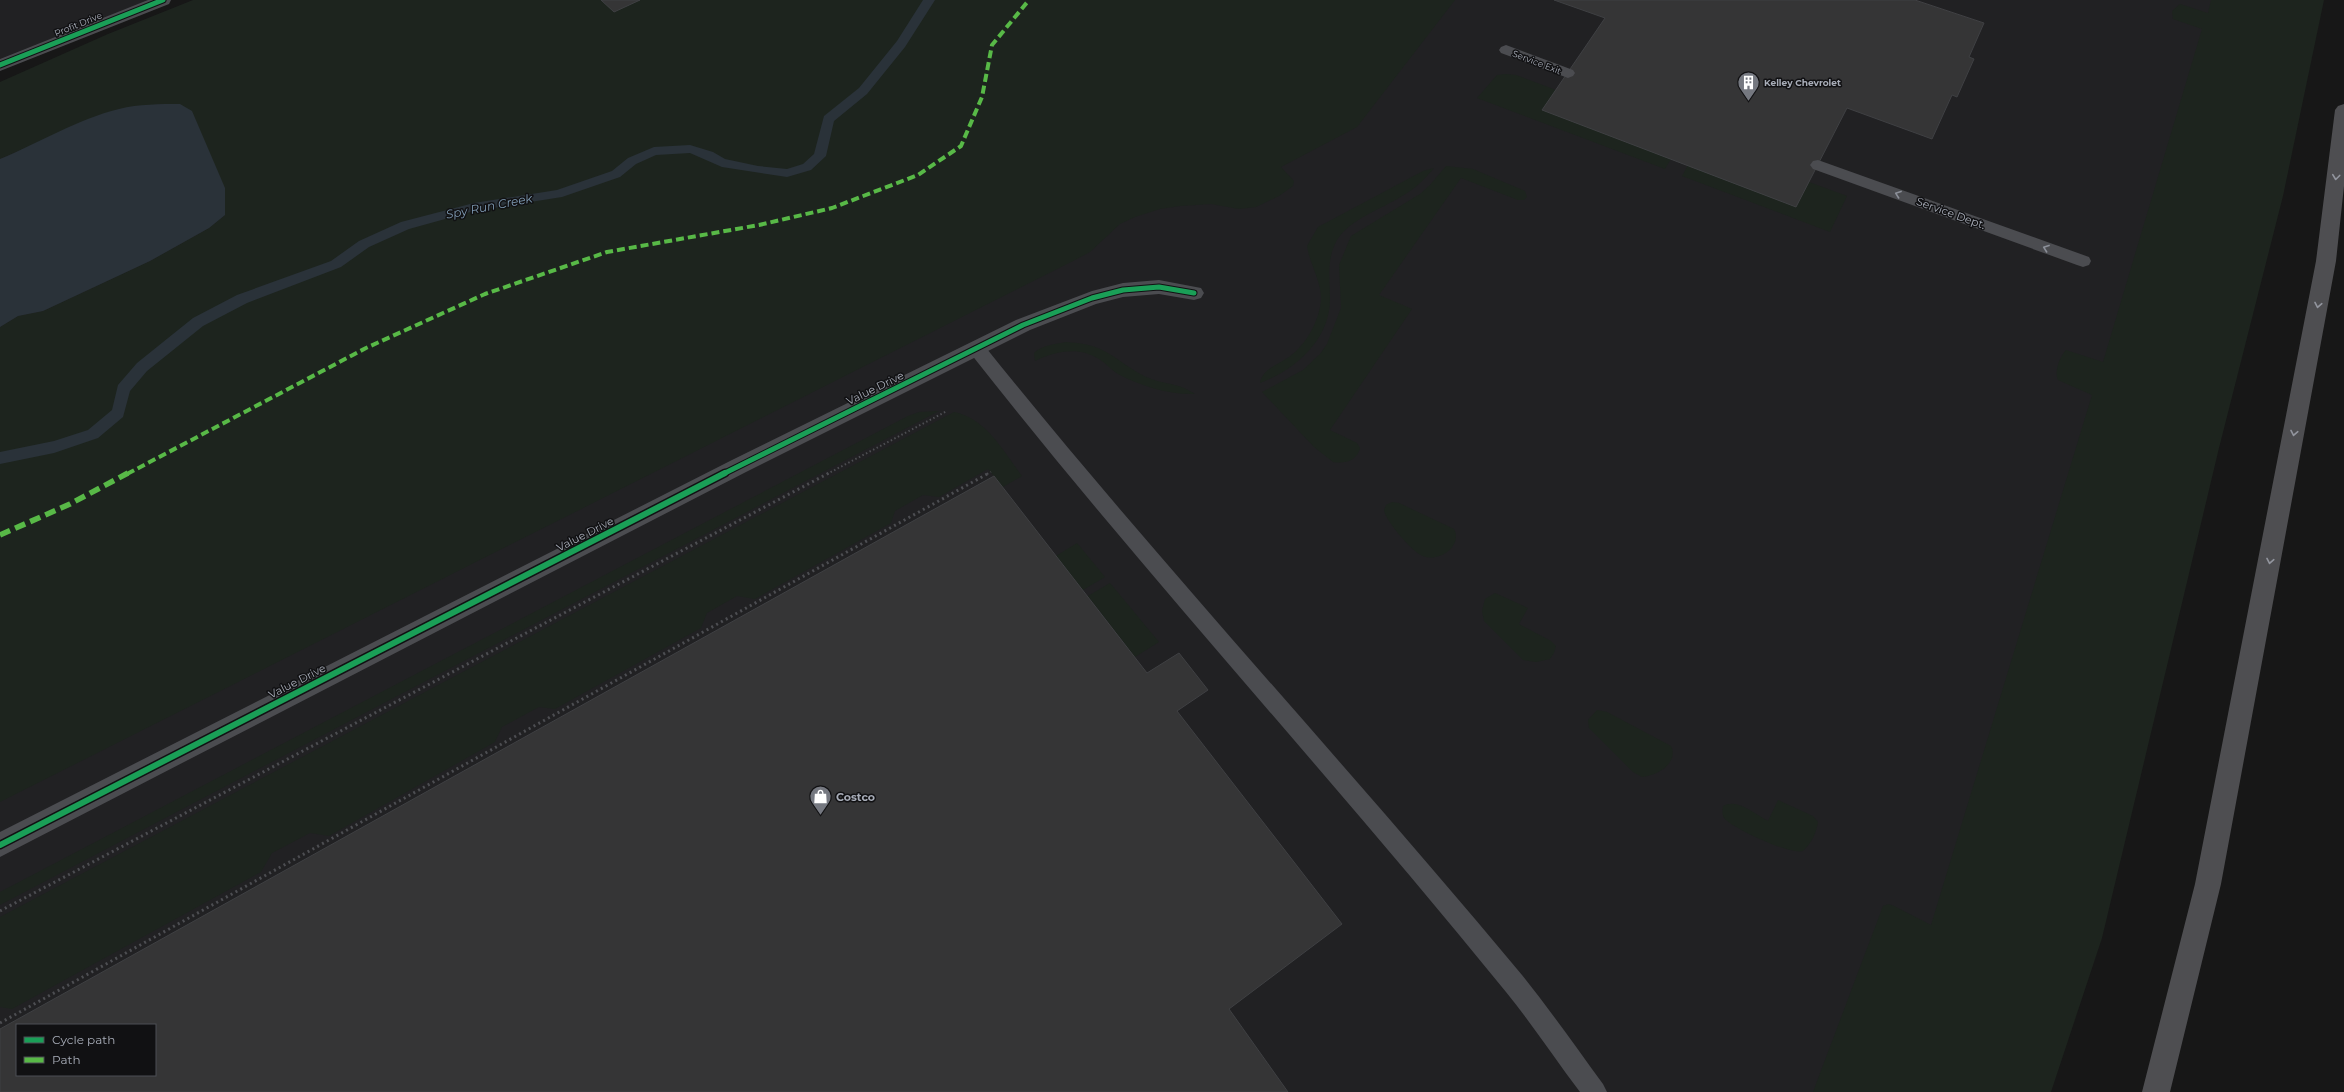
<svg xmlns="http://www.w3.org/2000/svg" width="2344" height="1092" font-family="Montserrat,sans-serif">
	<rect width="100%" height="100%" fill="#171717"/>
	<path fill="#212123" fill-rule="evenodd" d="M0,0H150L0,59Z
		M222,0H2273L2040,1092H0V90ZM17,1025H155V1075H17Z"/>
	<path fill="#1d241e" d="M193,0H1455L1357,127L1281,167L1294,181L1293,186L1279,196L1256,207L1239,209L1211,204L1180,206L1160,209L1135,217L1120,224L1090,252L1075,260L0,802V327L18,316L43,311L150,261L209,228L225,215V188L161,104L119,109L98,116L0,159V82L108,34Z
		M2211,0H2324L2283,196L2219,448L2102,938L2051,1092H1813L1883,906L1889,904L1894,906L1931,925L2092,395L2058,380C2054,372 2060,356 2066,350L2103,362L2202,29L2173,19L2172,11L2180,4L2208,13Z
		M1506,74L1516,75L1556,90L1542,110L1671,159L1665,169L1477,98L1497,75Z
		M1688,165L1796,207L1809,182L1847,196L1830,232L1682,176Z
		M1446,166L1473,169L1525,191L1527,197L1524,200H1518L1461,178L1379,295L1412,309L1330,430L1357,443L1360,448C1357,461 1345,464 1333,462L1314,447L1262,392L1303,370L1320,354L1327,344L1341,308L1339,265L1351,236L1420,194L1430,185Z
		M1434,168C1425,179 1415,189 1402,196C1382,209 1350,219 1337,240C1326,260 1330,278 1330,299C1330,340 1295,370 1260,383C1263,368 1278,365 1289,357C1306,345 1320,320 1321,299C1321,280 1310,265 1307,246L1318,227L1423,171Z
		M1066,342C1078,343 1089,344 1100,349C1118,357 1132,372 1151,379C1169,385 1178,383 1195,394C1169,395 1141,386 1118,374C1111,370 1106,363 1099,359C1079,346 1055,351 1035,361L1034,353C1042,345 1056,344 1066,342Z
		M939,411L0,905V892L908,416L919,412Z
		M954,412C986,418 1004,452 1022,476L1003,487L988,469L939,497L923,495L895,511L891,523L755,599L737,596L707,613L701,628L555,709L539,707L502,727L495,742L329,836L310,833L272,853L261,872L12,1009L0,1007V917Z
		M1392,502L1399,503L1454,529C1463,546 1439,563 1423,556C1413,553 1385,520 1384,510L1386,505Z
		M1077,543L1105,577L1083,590L1056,556Z
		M1110,583L1159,642L1135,657L1088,596Z
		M1495,593L1528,608L1519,624L1551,641L1556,646L1554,653L1550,659L1536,662L1523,660L1484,621L1482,611L1485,599Z
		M1597,710L1607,712L1671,746C1679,763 1657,776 1642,777L1633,772L1589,728L1588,720Z
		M1778,800L1813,816L1818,822C1816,834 1812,842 1803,851C1790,855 1737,830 1726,820C1722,817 1722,811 1723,806C1738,798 1754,814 1768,821Z"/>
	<path fill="#2a3239" d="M180,104L192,111L225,188V215L209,228L150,261L43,311L18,316L0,327V159C39,143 78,119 119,109C139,104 160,104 180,104Z"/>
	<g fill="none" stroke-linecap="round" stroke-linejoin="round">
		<path fill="#2a3239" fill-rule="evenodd" d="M923,0H935L905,47L867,94L834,121L826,156L811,170L787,177L722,167L690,153L656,155L636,164L620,177L562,197L474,211L409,229L369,247L341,267L247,303L203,326L147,371L130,391L123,417L98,438L54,453L0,464V452L54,441L88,430L112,410L118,385L137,363L193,318L237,295L331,261L359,241L401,222L474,203L557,190L612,171L628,158L654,147L690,145L713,152L725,159L758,166L787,169L803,164L814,154L824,116L859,88L897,41Z"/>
	</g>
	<path fill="#353536" stroke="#3f4043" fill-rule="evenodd" d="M601,0H640L614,12Z
		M1554,0H1915L1984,23L1969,57L1974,59L1957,97L1952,95L1932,139L1847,108L1796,207L1542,110L1605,18Z
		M994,476L1147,673L1179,653L1208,690L1177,711L1342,924L1229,1009L1288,1092H0V1029ZM17,1025H155V1075H17Z"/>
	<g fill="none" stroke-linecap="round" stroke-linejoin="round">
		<path stroke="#4d4e52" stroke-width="2" stroke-dasharray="1.5 2.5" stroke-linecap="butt" d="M827,474L947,411
			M987,474L991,472"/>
		<path stroke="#4d4e52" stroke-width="3" stroke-dasharray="2 3.5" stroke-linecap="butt" d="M0,911L829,473
			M0,1023L989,473"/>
		<path fill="#4b4c50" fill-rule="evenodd" d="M1506,45L1573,70L1575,73L1573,76L1568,78L1501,53L1499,50L1501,47Z
			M1818,160L2089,257L2091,261L2089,265L2083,267L2077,265L1813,169L1810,165L1813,161Z
			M977,342L983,344C1156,560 1345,762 1522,975C1550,1010 1576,1047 1603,1084L1607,1092H1580C1555,1059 1532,1024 1506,992C1331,776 1142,572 971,354L968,349L971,344Z"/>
		<path fill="#4b4c50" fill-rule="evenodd" d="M148,0H171L169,4L0,71V59Z
			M1159,280L1201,288L1204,293L1201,298L1194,300L1159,294L1123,297L1096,304L1030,330L746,472L0,857V832L732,460L1016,320L1092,291L1123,283Z"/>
		<path fill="#4e4e51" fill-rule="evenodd" d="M2344,104V186L2336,261L2221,884L2170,1092H2142L2195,884L2316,261L2335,110L2338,106Z"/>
		<path stroke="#58b947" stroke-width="4" stroke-dasharray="8 4" stroke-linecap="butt" d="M127,474L366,348L485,294L607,252L759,225L832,208L918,175L961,146L982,97L992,45L1029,0"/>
		<path stroke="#58b947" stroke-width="5.5" stroke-dasharray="11 5.5" stroke-linecap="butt" d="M0,535L70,504L128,473"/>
		<defs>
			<path id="cycleway-far1" d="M0,65L163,0
				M723,474L1023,325L1092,298L1123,290L1159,287L1194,293"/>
			<path id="cycleway" d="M0,845L725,473"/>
		</defs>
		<use href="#cycleway-far1" stroke="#111113" stroke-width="7"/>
		<use href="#cycleway" stroke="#111113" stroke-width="9"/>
		<use href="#cycleway-far1" stroke="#1a9f57" stroke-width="5"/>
		<use href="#cycleway" stroke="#1a9f57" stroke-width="6"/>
	</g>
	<defs><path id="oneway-chevron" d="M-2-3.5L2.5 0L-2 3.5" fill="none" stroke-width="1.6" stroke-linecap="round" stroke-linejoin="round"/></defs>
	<g stroke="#92959e">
		<use href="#oneway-chevron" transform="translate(2336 177) rotate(97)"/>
		<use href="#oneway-chevron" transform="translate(2318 305) rotate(101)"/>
		<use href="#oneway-chevron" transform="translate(2294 433) rotate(101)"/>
		<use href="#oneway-chevron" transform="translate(2270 561) rotate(101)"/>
	</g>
	<g stroke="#8c9099">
		<use href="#oneway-chevron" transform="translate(1898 194) rotate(-160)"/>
		<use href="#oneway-chevron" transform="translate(2046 248) rotate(-160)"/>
	</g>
	<defs>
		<symbol id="building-pin" viewBox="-11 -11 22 30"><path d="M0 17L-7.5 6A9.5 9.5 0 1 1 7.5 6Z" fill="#757880" stroke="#111113"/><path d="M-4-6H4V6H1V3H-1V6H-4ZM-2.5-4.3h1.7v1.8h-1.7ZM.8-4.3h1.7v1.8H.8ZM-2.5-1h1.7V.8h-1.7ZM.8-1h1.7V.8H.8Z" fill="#fff"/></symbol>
		<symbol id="shop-pin" viewBox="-11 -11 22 30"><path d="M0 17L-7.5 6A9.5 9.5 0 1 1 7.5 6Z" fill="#757880" stroke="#111113"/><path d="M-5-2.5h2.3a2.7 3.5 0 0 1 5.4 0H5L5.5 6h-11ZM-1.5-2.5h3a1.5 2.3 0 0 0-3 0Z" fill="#fff"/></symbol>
	</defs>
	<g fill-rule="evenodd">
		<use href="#building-pin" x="1736" y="70" width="25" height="34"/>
		<use href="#shop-pin" x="808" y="784" width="25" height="34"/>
	</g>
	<g text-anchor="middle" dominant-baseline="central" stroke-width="3" stroke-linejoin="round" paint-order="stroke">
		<g font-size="9" fill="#a8adb8" stroke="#111113">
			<text transform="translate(78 24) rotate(-22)">Profit Drive</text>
			<text transform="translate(1537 62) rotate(21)">Service Exit</text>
		</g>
		<g font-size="9" font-weight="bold" fill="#a8adb8" stroke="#111113" text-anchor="start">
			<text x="1764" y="82">Kelley Chevrolet</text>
		</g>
		<g font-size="11" fill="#a8adb8" stroke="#111113">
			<text transform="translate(1951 213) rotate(20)">Service Dept.</text>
			<text transform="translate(875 388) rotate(-26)">Value Drive</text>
			<text transform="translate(585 534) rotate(-27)">Value Drive</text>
			<text transform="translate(297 681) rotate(-27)">Value Drive</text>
		</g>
		<g font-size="11" font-weight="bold" fill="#a8adb8" stroke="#111113" text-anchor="start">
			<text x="836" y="797">Costco</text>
		</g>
		<g font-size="12" font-style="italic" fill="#7f9bb3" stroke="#111113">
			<text transform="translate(489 206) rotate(-11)">Spy Run Creek</text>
		</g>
	</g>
	<rect x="16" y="1024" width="140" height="52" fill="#111113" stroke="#4d4f55"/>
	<rect x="24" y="1037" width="20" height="6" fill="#1a9f57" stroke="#4d4f55"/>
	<text x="52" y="1044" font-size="12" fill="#a8adb8">Cycle path</text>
	<rect x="24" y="1057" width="20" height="6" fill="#58b947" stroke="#4d4f55"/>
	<text x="52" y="1064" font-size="12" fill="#a8adb8">Path</text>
</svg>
